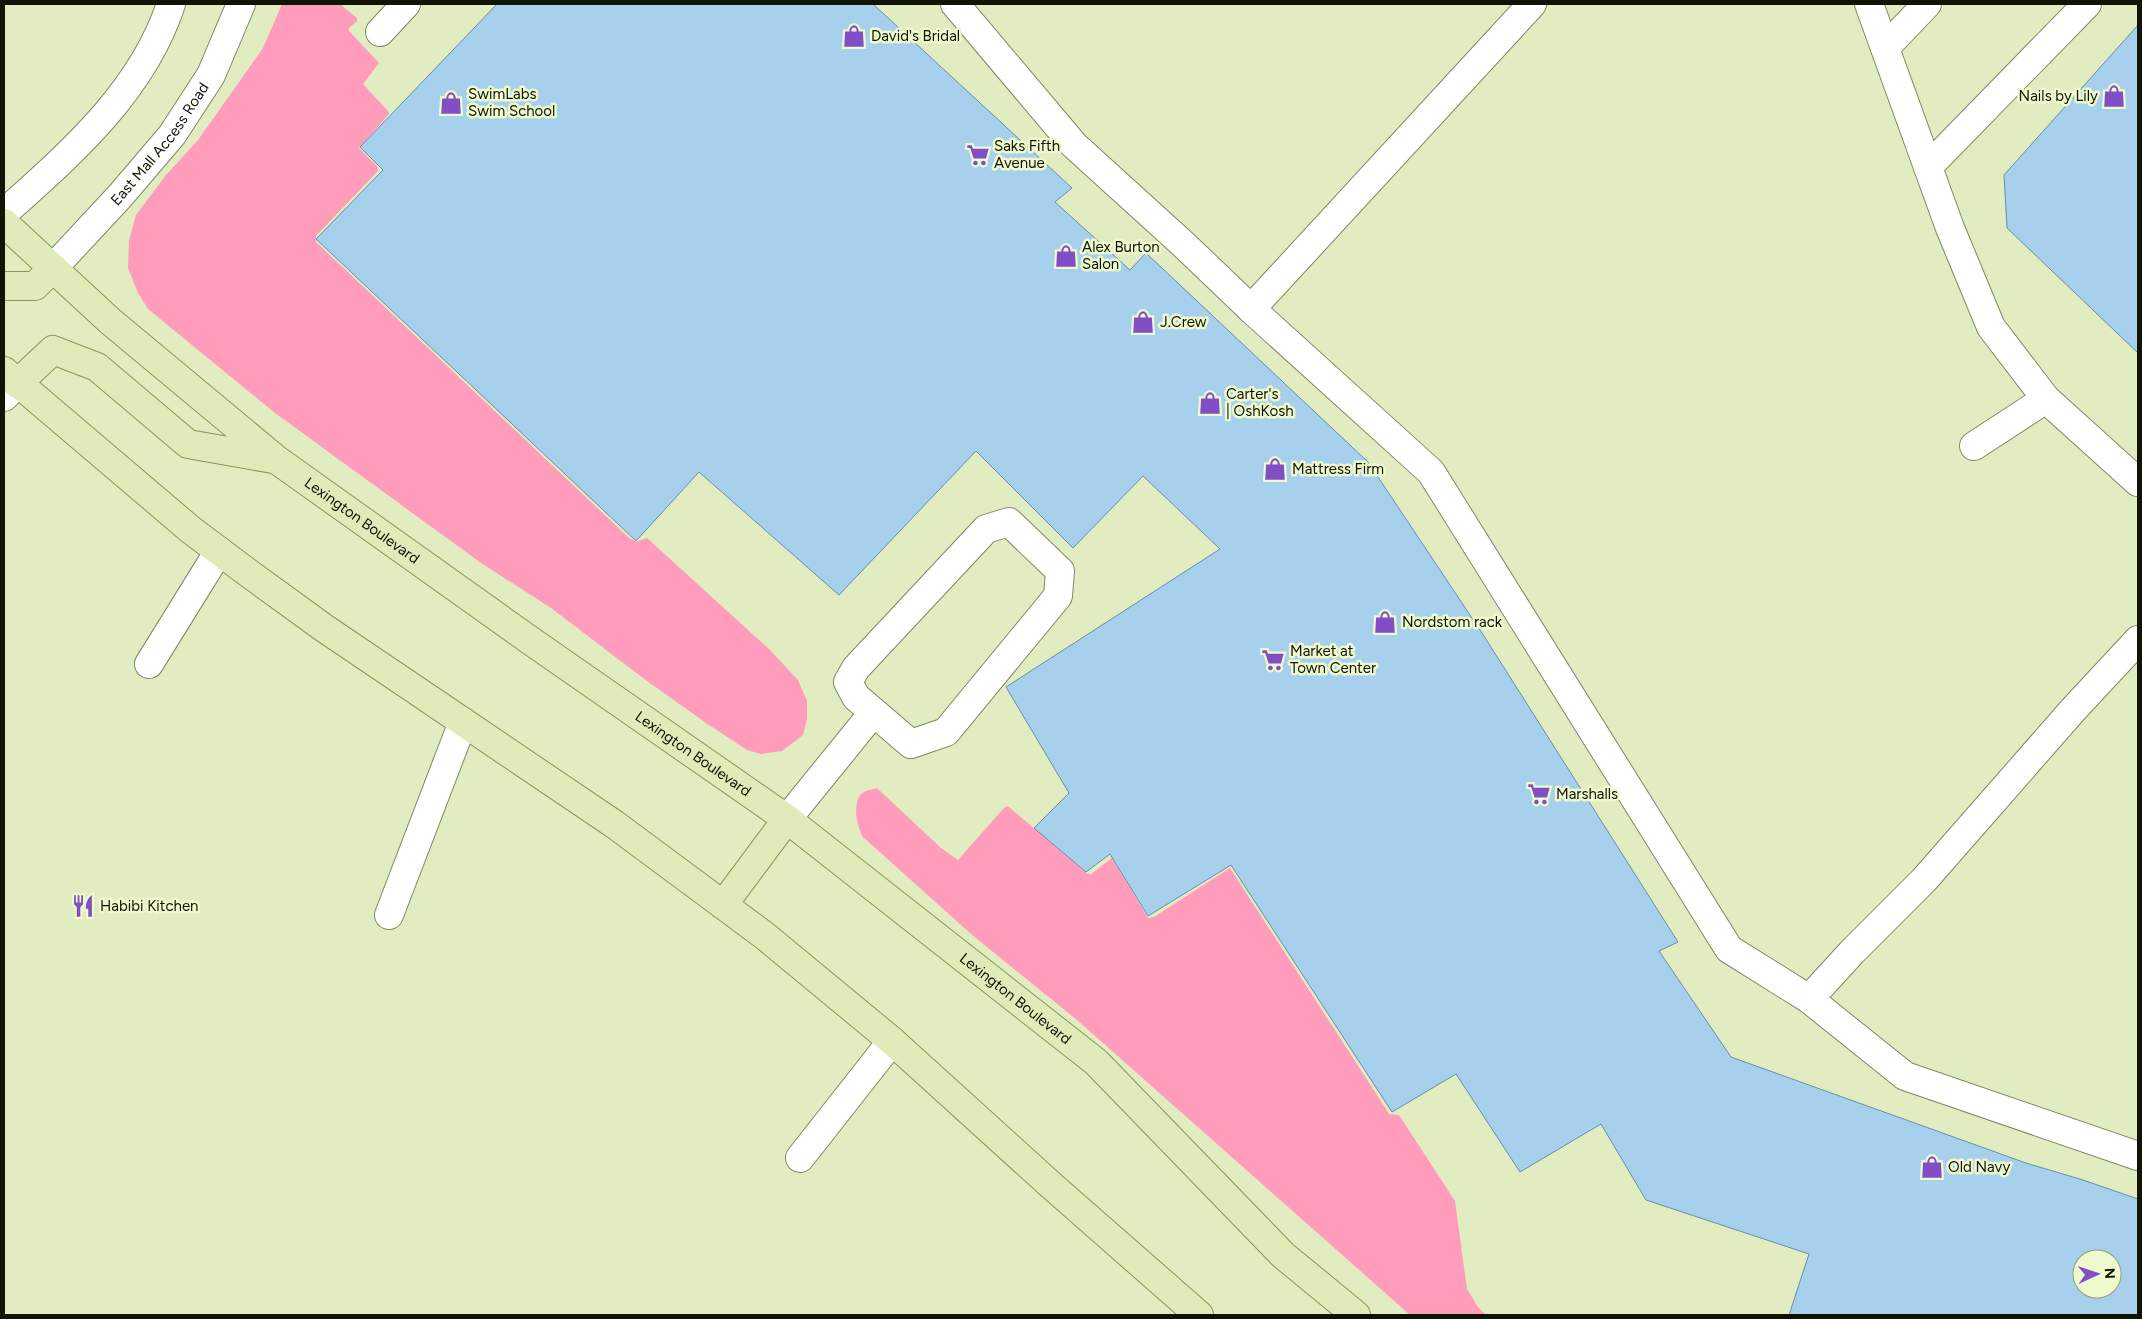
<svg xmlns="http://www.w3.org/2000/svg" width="2142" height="1319" font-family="Figtree,sans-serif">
	<rect width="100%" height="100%" fill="#e1edc1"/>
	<path fill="#ff9cbb" d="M282,4H340L357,18V21L349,28V31L379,63L363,84L388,111L389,114L359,148L377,166L378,171L316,236V242L628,537L636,542L647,538L769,649L798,680L807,701V719L803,735L782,751L761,754L747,750L706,723L647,681L551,608L481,563L275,413L148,309L138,293L128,268L129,240L136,215L166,175L198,140L263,48Z
		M877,788L941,848L958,860L1003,809L1007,806L1009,807L1088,874H1091L1112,858L1148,918L1154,917L1230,868L1386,1109L1389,1114L1399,1115L1455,1201L1467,1289L1478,1307L1486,1315H1410L1077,1020L971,934L863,837C857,826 852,805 861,794C865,790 872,790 877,788Z"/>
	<path fill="#a7d0ed" stroke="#678eaa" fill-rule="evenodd" d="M497,4H873L1072,188L1055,202L1130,270L1146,253L1368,462L1482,633L1678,942L1659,951L1731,1057L2026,1163L2083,1180L2138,1199V1315H1789L1809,1254L1646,1200L1601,1124L1520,1172L1456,1074L1392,1112L1231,865L1148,916L1110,854L1086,872L1034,828L1069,793L1006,687L1220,549L1143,476L1073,548L976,451L839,595L699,472L636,541L316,239L383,170L360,147ZM2082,1259H2112V1289H2082Z
		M2138,25V353L2007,228L2004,175Z"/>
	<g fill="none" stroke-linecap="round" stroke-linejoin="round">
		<defs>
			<g id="minor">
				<path d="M955,4L1074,145L1183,244L1251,309L1431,472L1729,949L1809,999L1905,1076L2138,1156"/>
				<path d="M1869,4L1950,228L1991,327L2046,399L2138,482"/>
				<path d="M380,32L406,4"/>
				<path d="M1885,48L1927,4"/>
				<path d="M1928,167L2087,4"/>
				<path d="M4,213C71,153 142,92 171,4"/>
				<path id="s1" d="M53,268L120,196L172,135L211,75L241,4"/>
				<path d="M1251,309L1532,4"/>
				<path d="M4,397L17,384"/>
				<path d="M1974,446L2046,399"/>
				<path d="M1009,522L1060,571L1058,596L946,732L911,744L856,697L848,682L856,668L986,529Z"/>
				<path d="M149,664L219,551"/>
				<path d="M787,819L873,713"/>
				<path d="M389,915L463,722"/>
				<path d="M1809,999L1852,952L1924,880L2072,711L2138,640"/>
				<path d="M800,1158L892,1041"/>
			</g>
			<g id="major">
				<path id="s2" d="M4,223L110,321L277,460L531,641L787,819L1096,1062L1283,1255L1356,1315"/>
				<path d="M4,286H35L53,268"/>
				<path d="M4,371L191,530L247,572L324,628L614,824L765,936L892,1041L1052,1186L1199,1315"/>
				<path d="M17,384L53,350L97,367L188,444L273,459"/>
				<path d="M723,905L787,819"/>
			</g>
		</defs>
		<use href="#minor" stroke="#7e8960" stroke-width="30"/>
		<use href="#major" stroke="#88965a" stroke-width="30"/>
		<use href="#minor" stroke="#fff" stroke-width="28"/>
		<use href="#major" stroke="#dfebb8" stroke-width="28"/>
	</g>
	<defs>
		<symbol id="shop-bare" viewBox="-9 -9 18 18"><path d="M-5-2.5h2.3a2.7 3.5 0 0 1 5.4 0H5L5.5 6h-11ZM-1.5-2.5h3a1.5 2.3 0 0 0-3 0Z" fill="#814ec6" stroke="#eeface" stroke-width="2.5" paint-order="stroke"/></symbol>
		<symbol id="supermarket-bare" viewBox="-9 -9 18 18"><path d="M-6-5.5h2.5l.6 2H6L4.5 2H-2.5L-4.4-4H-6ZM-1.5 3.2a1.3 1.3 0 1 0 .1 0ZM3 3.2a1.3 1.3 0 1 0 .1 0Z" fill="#814ec6" stroke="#eeface" stroke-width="2.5" paint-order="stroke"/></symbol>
		<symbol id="restaurant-bare" viewBox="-9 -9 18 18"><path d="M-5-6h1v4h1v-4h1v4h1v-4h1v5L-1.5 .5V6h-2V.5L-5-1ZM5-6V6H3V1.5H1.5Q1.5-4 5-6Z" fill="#814ec6" stroke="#eeface" stroke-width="2.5" paint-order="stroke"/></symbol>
	</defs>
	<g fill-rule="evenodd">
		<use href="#shop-bare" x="838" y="20" width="32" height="32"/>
		<use href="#shop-bare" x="2098" y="80" width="32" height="32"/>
		<use href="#shop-bare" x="435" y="87" width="32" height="32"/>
		<use href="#supermarket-bare" x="962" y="139" width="32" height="32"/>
		<use href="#shop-bare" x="1050" y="240" width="32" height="32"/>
		<use href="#shop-bare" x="1127" y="306" width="32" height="32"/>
		<use href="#shop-bare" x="1194" y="387" width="32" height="32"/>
		<use href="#shop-bare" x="1259" y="453" width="32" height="32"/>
		<use href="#shop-bare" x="1369" y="606" width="32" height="32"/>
		<use href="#supermarket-bare" x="1257" y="644" width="32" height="32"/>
		<use href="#supermarket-bare" x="1523" y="778" width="32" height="32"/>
		<use href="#restaurant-bare" x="67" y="890" width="32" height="32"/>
		<use href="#shop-bare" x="1916" y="1151" width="32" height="32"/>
	</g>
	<g text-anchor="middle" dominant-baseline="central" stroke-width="5" stroke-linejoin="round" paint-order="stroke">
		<g font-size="15" fill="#101305" stroke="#eeface" text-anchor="start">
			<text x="871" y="36">David's Bridal</text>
			<text x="468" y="94">SwimLabs<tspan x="468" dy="17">Swim School</tspan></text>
			<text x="2098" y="96" text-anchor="end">Nails by Lily</text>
			<text x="994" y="146">Saks Fifth<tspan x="994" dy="17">Avenue</tspan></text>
			<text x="1082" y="247">Alex Burton<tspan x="1082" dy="17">Salon</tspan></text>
			<text x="1160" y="322">J.Crew</text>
			<text x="1226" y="394">Carter's<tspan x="1226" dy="17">| OshKosh</tspan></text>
			<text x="1292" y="469">Mattress Firm</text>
			<text x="1402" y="622">Nordstom rack</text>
			<text x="1290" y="651">Market at<tspan x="1290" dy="17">Town Center</tspan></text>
			<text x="1556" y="794">Marshalls</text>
			<text x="100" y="906">Habibi Kitchen</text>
			<text x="1948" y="1167">Old Navy</text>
		</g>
		<g font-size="15" fill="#101305" stroke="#eeface">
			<text stroke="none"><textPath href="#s1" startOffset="164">East Mall Access Road</textPath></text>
			<text stroke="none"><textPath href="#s2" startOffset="466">Lexington Boulevard</textPath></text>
			<text stroke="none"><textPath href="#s2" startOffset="871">Lexington Boulevard</textPath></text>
			<text stroke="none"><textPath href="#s2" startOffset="1276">Lexington Boulevard</textPath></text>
		</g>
	</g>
	<rect width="2142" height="1319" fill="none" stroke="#101305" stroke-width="10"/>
	<g transform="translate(2097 1274) rotate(87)"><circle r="24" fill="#eeface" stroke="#959e7e"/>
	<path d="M0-4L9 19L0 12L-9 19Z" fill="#814ec6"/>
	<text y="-8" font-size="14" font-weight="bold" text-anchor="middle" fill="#101305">N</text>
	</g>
</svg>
